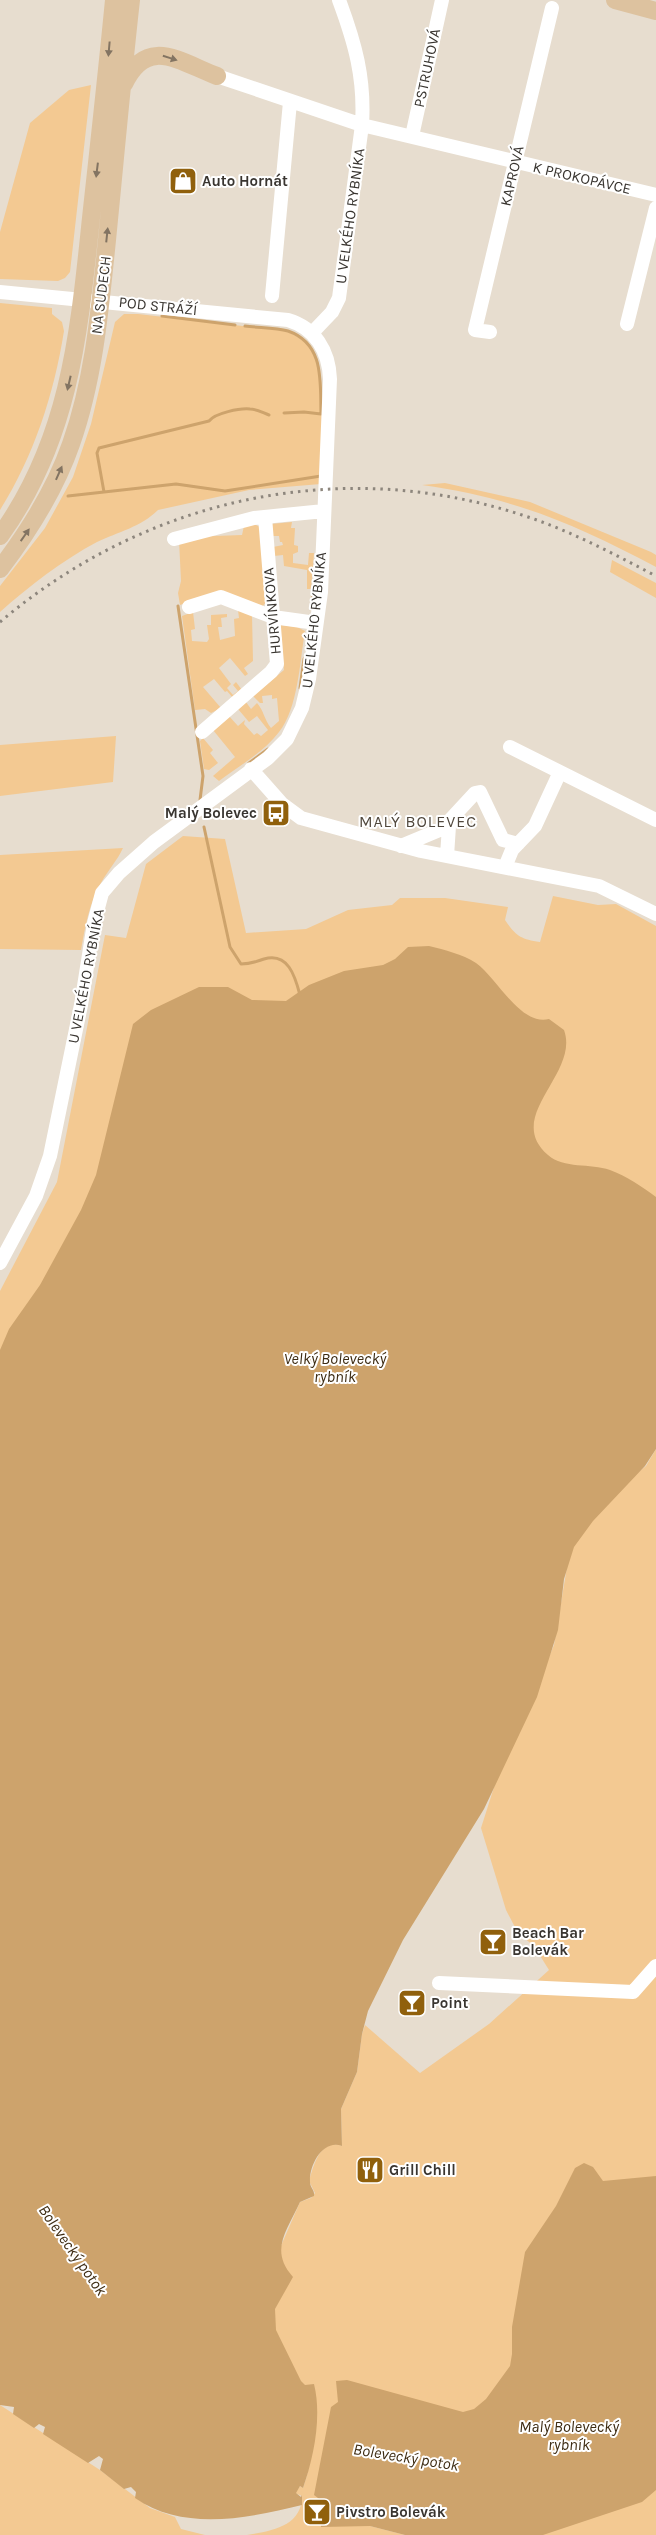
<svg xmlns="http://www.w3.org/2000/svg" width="656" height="2535" font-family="Karla,sans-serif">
	<rect width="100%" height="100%" fill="#e7ddcf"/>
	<path fill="#f3c992" d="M91,85L70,272L65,278L58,281L0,279V232L30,123L69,90Z
		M0,303L52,308V314L62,322L64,331C54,394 34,456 0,510Z
		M124,314H138L286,331C299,337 311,344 317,358C326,382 321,456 321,484L249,490L158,510C141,527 118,532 97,542C63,560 29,586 0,612V586L45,528L73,477L91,424L115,322Z
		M445,483L530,502L651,552L656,555V567C575,524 514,498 422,485Z
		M292,522L291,528H295L294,545L298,546V552L293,554V563L308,565L309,553H314L311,589H307V570L284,566L283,555L274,556L273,547L283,545L282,542H280L279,536H272L271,524Z
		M254,524L260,527L267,601L262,607L222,591L180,605L178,593L181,581L179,540L188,537L242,535L244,526Z
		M612,560L656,583V598L610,572Z
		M238,610L252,615L253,661L244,668L248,674L245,676L230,658L219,668L231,684L227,688L233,695L238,691L233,685L236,682L242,690L233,698L227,691L225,692L214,679L203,687L221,708L211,713L205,709L195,710L182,616L193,612L195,629L191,630L192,641L207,642L209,639L207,625H211V615L227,614V617L221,618L222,627H218L220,640L235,636L234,619L239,618Z
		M280,625L297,627L305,631C300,660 298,709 279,732C264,752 239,766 219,781L213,776L235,757L213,730L229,716L238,726L245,720L244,724L254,735L257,733L261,736L268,730L257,716L249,722L238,709L246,702L251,709L257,703C264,711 264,719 271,728L279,721L277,698L272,699V695L262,696L263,703H260L253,696L284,670Z
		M116,736L113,782L0,796V745Z
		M203,738L213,750L210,753L218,763L209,770L204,769L200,741Z
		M183,836L225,839L246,933L306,929L348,910L392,905L400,898H445L508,907L505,920C516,936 520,939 540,942L553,896L598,905L616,904L656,926V1237L0,1477V1291L57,1182L105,935L126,938L146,864Z
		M123,848C117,861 108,870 101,883C89,904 85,927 81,950L0,949V855Z
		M656,1449V2322L553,2346L370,2526L405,2535H247C272,2531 302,2526 302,2496L295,2493L300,2486L303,2488C312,2463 315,2434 317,2408L241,2328L286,2269L280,2256V2248L300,2202L311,2198L315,2193L309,2181C314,2165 320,2138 342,2146L341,2109L357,2072L362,2034L365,2025L420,2073L489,2024L549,1970L534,1946L518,1933L506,1910L481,1828L496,1781L554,1645L568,1561L539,1552L646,1466Z
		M656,2377V2535H502Z
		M0,2405L100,2470L150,2508L175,2517L181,2529L205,2535H0Z"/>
	<path fill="#cda36c" d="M429,946C445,950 462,954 476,963C498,979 520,1026 549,1019L564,1030C580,1074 503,1116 548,1155C564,1169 590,1163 610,1170C626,1176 643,1187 656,1197V1449L645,1466L593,1521L574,1547L564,1579L558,1630L537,1697L484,1809L403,1940L368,2011L362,2034L357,2072L341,2109L342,2146C323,2139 309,2165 310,2182C310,2188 315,2190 314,2196L300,2202C287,2231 269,2250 293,2277L275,2309L276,2330L301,2381L305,2385L314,2384C322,2416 314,2457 303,2488L300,2486L296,2493L301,2497L302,2495V2505C248,2518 184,2532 135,2498L136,2492L131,2487L124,2489L100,2470L103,2459L99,2456L88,2463L43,2434L45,2427L39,2424L34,2428L13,2414L14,2407L0,2405V1350L9,1329L40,1285L81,1210L96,1175L133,1024L151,1010L199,987H228L252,1000L286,1001L309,985L344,971L383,965L395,959L408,947Z
		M584,2163L593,2167L603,2181L656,2176V2490L642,2502L543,2535H405L370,2526L321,2527L322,2501L314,2495L331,2407L338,2402L336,2381L347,2380L463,2412L474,2409L486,2399L510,2366L512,2354V2327L525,2252L556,2206L575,2168Z"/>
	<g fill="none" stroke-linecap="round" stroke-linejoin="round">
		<path stroke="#cda36c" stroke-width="3" d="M162,316L235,325
			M245,326C258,328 275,327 288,331C325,344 320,382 321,414L304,412L284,413
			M104,492L97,453L99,448L209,421C215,413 240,408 250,409C257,409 263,413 269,415
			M68,496L176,484L225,491L321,476
			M178,606L203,776L200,800
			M311,609L315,580
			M300,688L304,659
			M249,763L268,749
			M204,827L230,947L241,964C251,964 255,962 264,959C288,952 295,976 300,995"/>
		<path stroke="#fff" stroke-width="14" d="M217,76L362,125L656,195
			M412,136L442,0
			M0,292L288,320C315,328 329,351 330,379L321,592L309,679L302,708L287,739L268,758L154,842L119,873L102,893L94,923L81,1005L50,1156L36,1196L0,1263
			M272,296L290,102
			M627,324L656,208
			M490,332L475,330L552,8
			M312,333L332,312L339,298L362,125C365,78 355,43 339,0
			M174,539L254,518L324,511
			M189,607L221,597L273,617L316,623
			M202,732L271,672L277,664L265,517
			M510,747L656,820
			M251,769L282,804L301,818L421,851L599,886L656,914
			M401,846L449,826L450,820L475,793L480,792L501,836L503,840L518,844
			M447,856L449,826
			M505,867L512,850L535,826L560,772
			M439,1983L633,1992L656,1966"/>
		<path stroke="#ddc29f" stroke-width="18" d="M615,0L656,11
			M124,84C147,35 180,62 217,76
			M0,536C70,439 79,333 91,218C99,145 107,73 114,0
			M0,569C29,531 55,490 71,444C94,379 100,309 107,240C115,160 122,80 131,0"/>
		<path stroke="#8d867d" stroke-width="3" stroke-dasharray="2.5 5" stroke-linecap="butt" d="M0,622C145,499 339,455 522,515C569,530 612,553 656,576"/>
	</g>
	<defs><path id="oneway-solid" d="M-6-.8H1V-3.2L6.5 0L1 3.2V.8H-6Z" transform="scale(1.25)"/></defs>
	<g fill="#837462">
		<use href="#oneway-solid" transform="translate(109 49) rotate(95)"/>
		<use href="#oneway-solid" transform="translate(170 58) rotate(18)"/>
		<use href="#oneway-solid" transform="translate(97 170) rotate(97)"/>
		<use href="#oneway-solid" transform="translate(107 235) rotate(-84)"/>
		<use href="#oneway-solid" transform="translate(69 383) rotate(103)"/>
		<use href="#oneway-solid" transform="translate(59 473) rotate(-66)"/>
		<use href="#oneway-solid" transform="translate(25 535) rotate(-55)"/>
	</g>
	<defs>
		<symbol id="shop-square" viewBox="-11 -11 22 22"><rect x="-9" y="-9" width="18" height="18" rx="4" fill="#90600c" stroke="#fff"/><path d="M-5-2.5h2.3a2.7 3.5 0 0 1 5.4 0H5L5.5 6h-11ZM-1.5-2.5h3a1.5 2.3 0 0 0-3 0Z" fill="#fff"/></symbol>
		<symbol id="bus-square" viewBox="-11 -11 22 22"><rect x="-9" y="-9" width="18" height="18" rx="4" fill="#90600c" stroke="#fff"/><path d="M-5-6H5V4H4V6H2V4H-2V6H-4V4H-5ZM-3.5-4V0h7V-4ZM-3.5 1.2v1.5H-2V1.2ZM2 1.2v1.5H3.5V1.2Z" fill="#fff"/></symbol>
		<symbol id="bar-square" viewBox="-11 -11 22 22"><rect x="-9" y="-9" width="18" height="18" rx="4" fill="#90600c" stroke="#fff"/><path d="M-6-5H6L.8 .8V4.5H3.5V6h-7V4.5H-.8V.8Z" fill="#fff"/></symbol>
		<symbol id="restaurant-square" viewBox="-11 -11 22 22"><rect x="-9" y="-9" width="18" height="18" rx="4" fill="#90600c" stroke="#fff"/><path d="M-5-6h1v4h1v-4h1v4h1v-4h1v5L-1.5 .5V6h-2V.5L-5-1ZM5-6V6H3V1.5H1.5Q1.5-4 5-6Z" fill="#fff"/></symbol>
	</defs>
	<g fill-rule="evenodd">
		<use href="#shop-square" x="167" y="165" width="32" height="32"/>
		<use href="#bus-square" x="260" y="797" width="32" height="32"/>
		<use href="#bar-square" x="477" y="1926" width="32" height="32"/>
		<use href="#bar-square" x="396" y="1987" width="32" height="32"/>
		<use href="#restaurant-square" x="354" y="2154" width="32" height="32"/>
		<use href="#bar-square" x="301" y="2496" width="32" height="32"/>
	</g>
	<g text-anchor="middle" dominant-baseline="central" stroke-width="4" stroke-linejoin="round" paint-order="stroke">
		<g font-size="15" fill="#393530" stroke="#fff">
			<text transform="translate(427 68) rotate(-78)">PSTRUHOVÁ</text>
			<text transform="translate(512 176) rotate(-77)">KAPROVÁ</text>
			<text transform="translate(582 178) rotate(13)">K PROKOPÁVCE</text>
			<text transform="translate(350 216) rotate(-82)">U VELKÉHO RYBNÍKA</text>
			<text transform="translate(101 295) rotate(-83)">NA SUDECH</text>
			<text transform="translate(158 306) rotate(6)">POD STRÁŽÍ</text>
			<text transform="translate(272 611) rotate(-95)">HURVÍNKOVA</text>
			<text transform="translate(314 620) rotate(-84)">U VELKÉHO RYBNÍKA</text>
			<text transform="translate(86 976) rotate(-79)">U VELKÉHO RYBNÍKA</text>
		</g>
		<g font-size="15" font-weight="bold" fill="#393530" stroke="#fff" text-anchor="start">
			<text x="202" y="181">Auto Hornát</text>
			<text x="257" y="813" text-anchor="end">Malý Bolevec</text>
			<text x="512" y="1933">Beach Bar<tspan x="512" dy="17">Bolevák</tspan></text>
			<text x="431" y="2003">Point</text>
			<text x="389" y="2170">Grill Chill</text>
			<text x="336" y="2512">Pivstro Bolevák</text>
		</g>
		<g font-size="16" letter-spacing="1" fill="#51483d" stroke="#fff">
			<text x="418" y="821">MALÝ BOLEVEC</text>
		</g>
		<g font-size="16" font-style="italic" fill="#3d2b12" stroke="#fff">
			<text x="335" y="1358">Velký Bolevecký<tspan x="335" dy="18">rybník</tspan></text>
			<text transform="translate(73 2250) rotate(55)">Bolevecký potok</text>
			<text x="569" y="2426">Malý Bolevecký<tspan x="569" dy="18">rybník</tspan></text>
			<text transform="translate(406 2457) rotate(9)">Bolevecký potok</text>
		</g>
	</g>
</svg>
